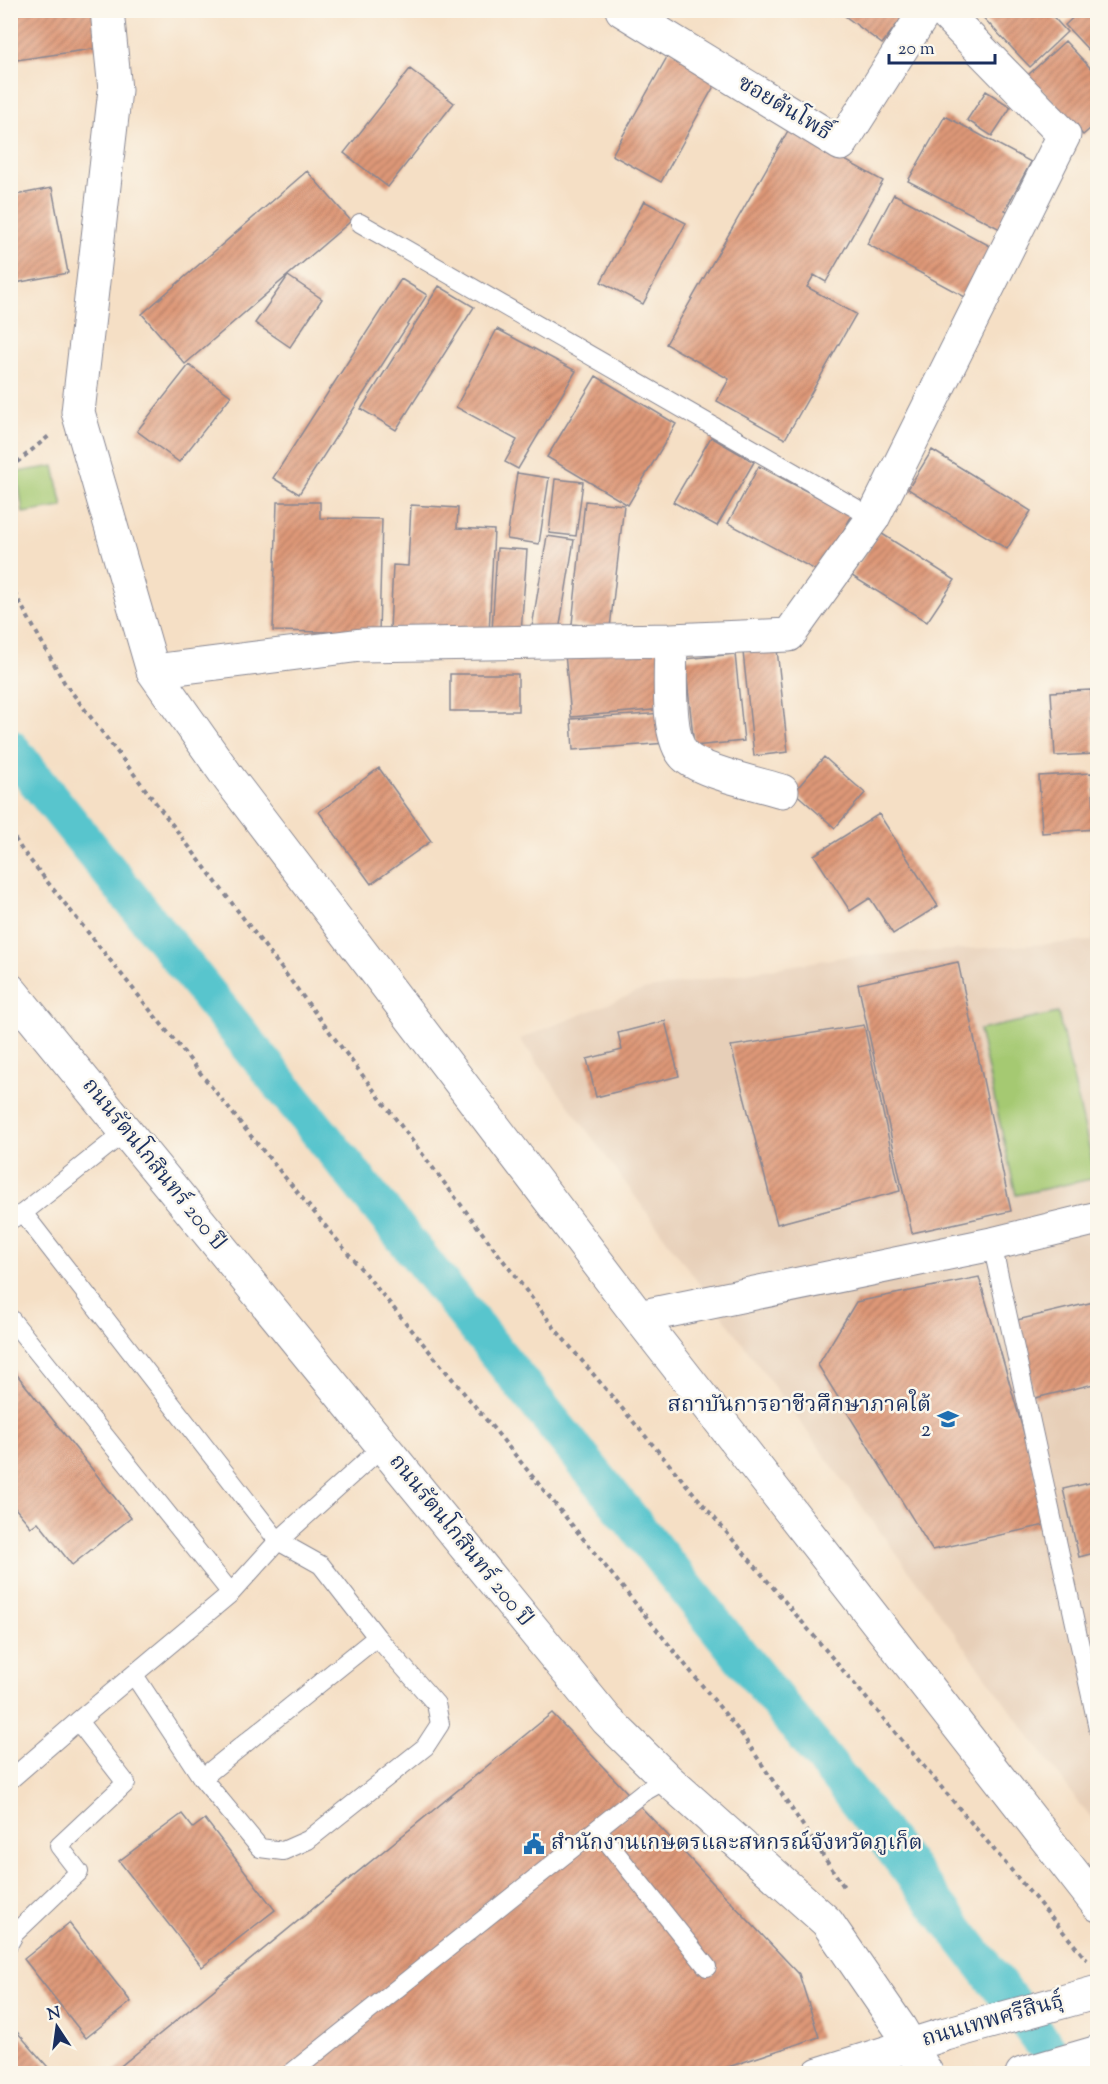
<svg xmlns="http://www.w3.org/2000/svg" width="1108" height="2084" font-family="'Sorts Mill Goudy','Noto Serif Thai',serif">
	<defs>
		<pattern id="building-hatch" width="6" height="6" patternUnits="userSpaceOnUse" patternTransform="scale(1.5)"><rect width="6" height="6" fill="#de9877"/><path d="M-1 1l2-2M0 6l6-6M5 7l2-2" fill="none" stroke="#b37c65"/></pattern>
	</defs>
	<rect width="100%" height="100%" fill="#fbf7ec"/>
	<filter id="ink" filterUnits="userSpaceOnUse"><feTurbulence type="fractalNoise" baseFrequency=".0167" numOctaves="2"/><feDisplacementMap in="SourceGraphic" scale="12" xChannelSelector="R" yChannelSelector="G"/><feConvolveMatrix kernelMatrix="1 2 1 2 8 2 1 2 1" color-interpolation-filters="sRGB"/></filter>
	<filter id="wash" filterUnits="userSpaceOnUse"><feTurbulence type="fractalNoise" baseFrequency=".008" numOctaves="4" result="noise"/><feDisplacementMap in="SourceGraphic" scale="24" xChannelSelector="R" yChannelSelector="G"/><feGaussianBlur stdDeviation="1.35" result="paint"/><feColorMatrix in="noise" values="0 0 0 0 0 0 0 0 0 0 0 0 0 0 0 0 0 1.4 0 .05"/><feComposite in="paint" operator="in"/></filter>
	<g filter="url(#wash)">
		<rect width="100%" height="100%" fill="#f5dfc5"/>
		<path fill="#e7cfb8" d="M1097,833V1824L1075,1798L520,1039L643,990L843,957L1092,941Z"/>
		<path fill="#a5c972" stroke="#607c68" stroke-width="1.5" d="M54,466L63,507L23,513L17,472Z
			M1058,1013L1096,1178L1016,1195L979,1030Z"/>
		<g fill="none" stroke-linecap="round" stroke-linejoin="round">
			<path stroke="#58c5cd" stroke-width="38" d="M10,748L850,1792L1067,2074"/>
		</g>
		<g id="blocks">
			<path fill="url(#building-hatch)" d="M10,10H93L99,48L10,61Z
				M837,10H908L882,44Z
				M976,10H1047L1067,32L1030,67Z
				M1081,10H1098V60L1065,25Z
				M1065,41L1098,76V122L1083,135L1028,75Z
				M671,50L719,77L661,182L612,155Z
				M410,69L454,103L388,187L344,153Z
				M986,91L1011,107L992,136L967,120Z
				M945,116L1031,162L1005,210L1012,214L1002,230L908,181Z
				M789,129L883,181L826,282L814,275L807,287L856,314L785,439L717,401L729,379L666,344Z
				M307,171L351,221L185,364L142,314Z
				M52,188L68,273L10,284V196Z
				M894,194L992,247L965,297L867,244Z
				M644,201L686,223L643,304L601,282Z
				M288,276L322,299L290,347L255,323Z
				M401,279L427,295L299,494L273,478Z
				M439,286L474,307L396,430L361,409Z
				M497,329L576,371L518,469L505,462L517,440L456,407Z
				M189,365L231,396L179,462L137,431Z
				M596,376L676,424L628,505L547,457Z
				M711,437L754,462L717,526L673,502Z
				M932,450L1031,511L1007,549L908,489Z
				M759,466L852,515L821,573L728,523Z
				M517,473L549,478L539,544L507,539Z
				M555,479L583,482L576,536L549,533Z
				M585,501L624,505L610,628L572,624Z
				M277,502H320V518L382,519L379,633L273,631Z
				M411,505L458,508L457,528L494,530L489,634L390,629L393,565L408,566Z
				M879,532L955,580L927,622L852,576Z
				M547,536L574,540L559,631L532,627Z
				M497,548L527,550L521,633L492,631Z
				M658,646L664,709L571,717L565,654Z
				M777,649L788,752L754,756L743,652Z
				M735,654L744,741L694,746L685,659Z
				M450,674H518V711H450Z
				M1091,690L1094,754L1055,756L1051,692Z
				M665,713L667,743L573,750L571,719Z
				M824,757L865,793L835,828L794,792Z
				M379,768L431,841L371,884L319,812Z
				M1092,773L1095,829L1042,833L1039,776Z
				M879,814L938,906L893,934L870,898L850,911L814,855Z
				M958,962L1011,1211L912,1233L858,984Z
				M665,1021L679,1076L596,1097L587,1059L622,1050L618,1033Z
				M864,1025L900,1191L777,1224L731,1046Z
				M979,1277L1050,1524L932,1550L818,1365L856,1302Z
				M1098,1301V1383L1035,1398L1017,1320Z
				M10,1366L131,1518L72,1565L38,1522L31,1527L10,1502Z
				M1098,1481V1552L1079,1557L1063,1489Z
				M552,1713L799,1974L819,2037L707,2074H111Z
				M182,1814L193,1828L205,1819L275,1910L202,1967L119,1861Z
				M69,1923L131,2002L86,2038L24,1959Z
				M10,2024L54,2074H10Z"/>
		</g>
	</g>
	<g filter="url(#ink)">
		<use href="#blocks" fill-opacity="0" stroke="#888792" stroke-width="1.5"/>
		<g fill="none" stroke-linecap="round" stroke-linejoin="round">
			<defs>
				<path id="lane" d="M360,223L873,518
					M23,1213L278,1541L321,1565L377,1637L436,1704L440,1724L425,1747L308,1840L283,1851L260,1848L202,1778L134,1675
					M10,1220L23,1213L126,1131
					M992,1244L1098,1728
					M10,1318L231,1593
					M202,1778L377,1637
					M10,1780L78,1721
					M597,1829L707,1967
					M10,1942L15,1933L79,1872L59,1846L126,1783L78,1721L231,1593L278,1541L382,1447
					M290,2074L642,1793L667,1779"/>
				<path id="street" d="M107,10L115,90L78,412L153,671L230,780L639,1317L1098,1905
					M622,10L841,144L926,10
					M671,640C671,668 665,739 686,757C702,772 759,784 782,791
					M153,671L361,645L671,640L789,635L873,518L1064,135L942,10
					M639,1317L992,1244L1098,1218"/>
				<path id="secondary" d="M10,990L607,1720L667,1779L827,1922L900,2028L927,2074
					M819,2074L946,2034L1098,1992
					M1022,2074L1098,2052"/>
			</defs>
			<use href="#lane" stroke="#888792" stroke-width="20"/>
			<use href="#street" stroke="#888792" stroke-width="35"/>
			<use href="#secondary" stroke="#888792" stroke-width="35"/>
			<path stroke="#888792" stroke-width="4" stroke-dasharray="4.5 4.5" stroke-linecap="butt" d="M10,468L49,436
				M10,585L64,682L556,1330L1087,1960
				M10,831L22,850L250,1135L503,1440L743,1736L844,1887"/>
			<use href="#lane" stroke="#fff" stroke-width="18"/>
			<use href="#street" stroke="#fff" stroke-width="33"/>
			<use href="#secondary" stroke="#fff" stroke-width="33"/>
		</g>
	</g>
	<defs>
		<symbol id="university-bare" viewBox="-9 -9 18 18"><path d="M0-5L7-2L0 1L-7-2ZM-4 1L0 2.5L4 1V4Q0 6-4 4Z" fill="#1f6fb2" stroke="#fbf7ec" stroke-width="2.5" paint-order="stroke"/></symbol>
		<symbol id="civic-bare" viewBox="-9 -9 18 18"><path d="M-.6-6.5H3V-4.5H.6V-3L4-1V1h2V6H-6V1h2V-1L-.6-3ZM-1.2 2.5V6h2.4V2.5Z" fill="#1f6fb2" stroke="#fbf7ec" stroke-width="2.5" paint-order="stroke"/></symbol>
	</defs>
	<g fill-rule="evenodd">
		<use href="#university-bare" x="933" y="1404" width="30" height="30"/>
		<use href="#civic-bare" x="519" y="1829" width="30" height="30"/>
	</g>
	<g text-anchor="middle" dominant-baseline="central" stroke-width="5" stroke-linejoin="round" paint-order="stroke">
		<g font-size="22" fill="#1b2f5e" stroke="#fbf7ec">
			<text transform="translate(784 109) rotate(31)">ซอยต้นโพธิ์</text>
			<text transform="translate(153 1165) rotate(51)">ถนนรัตนโกสินทร์ 200 ปี</text>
			<text transform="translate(460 1541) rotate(51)">ถนนรัตนโกสินทร์ 200 ปี</text>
			<text transform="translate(993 2021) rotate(-16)">ถนนเทพศรีสินธุ์</text>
		</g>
		<g font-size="22" fill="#1b2f5e" stroke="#fbf7ec" text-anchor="end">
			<text x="931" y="1406">สถาบันการอาชีวศึกษาภาคใต้<tspan x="931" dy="25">2</tspan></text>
			<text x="551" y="1844" text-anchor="start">สำนักงานเกษตรและสหกรณ์จังหวัดภูเก็ต</text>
		</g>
	</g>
	<rect width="1108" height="2084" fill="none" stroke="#fbf7ec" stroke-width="36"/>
	<g transform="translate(57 2027) rotate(347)" stroke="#fbf7ec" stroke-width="4.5" paint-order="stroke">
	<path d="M0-4.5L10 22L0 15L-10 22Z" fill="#1b2f5e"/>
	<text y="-9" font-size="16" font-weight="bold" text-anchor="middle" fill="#1b2f5e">N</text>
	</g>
	<path d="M889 54v9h106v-9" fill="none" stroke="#1b2f5e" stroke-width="3"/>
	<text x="898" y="54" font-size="18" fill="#1b2f5e" stroke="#fbf7ec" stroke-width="4.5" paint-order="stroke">20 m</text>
</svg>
